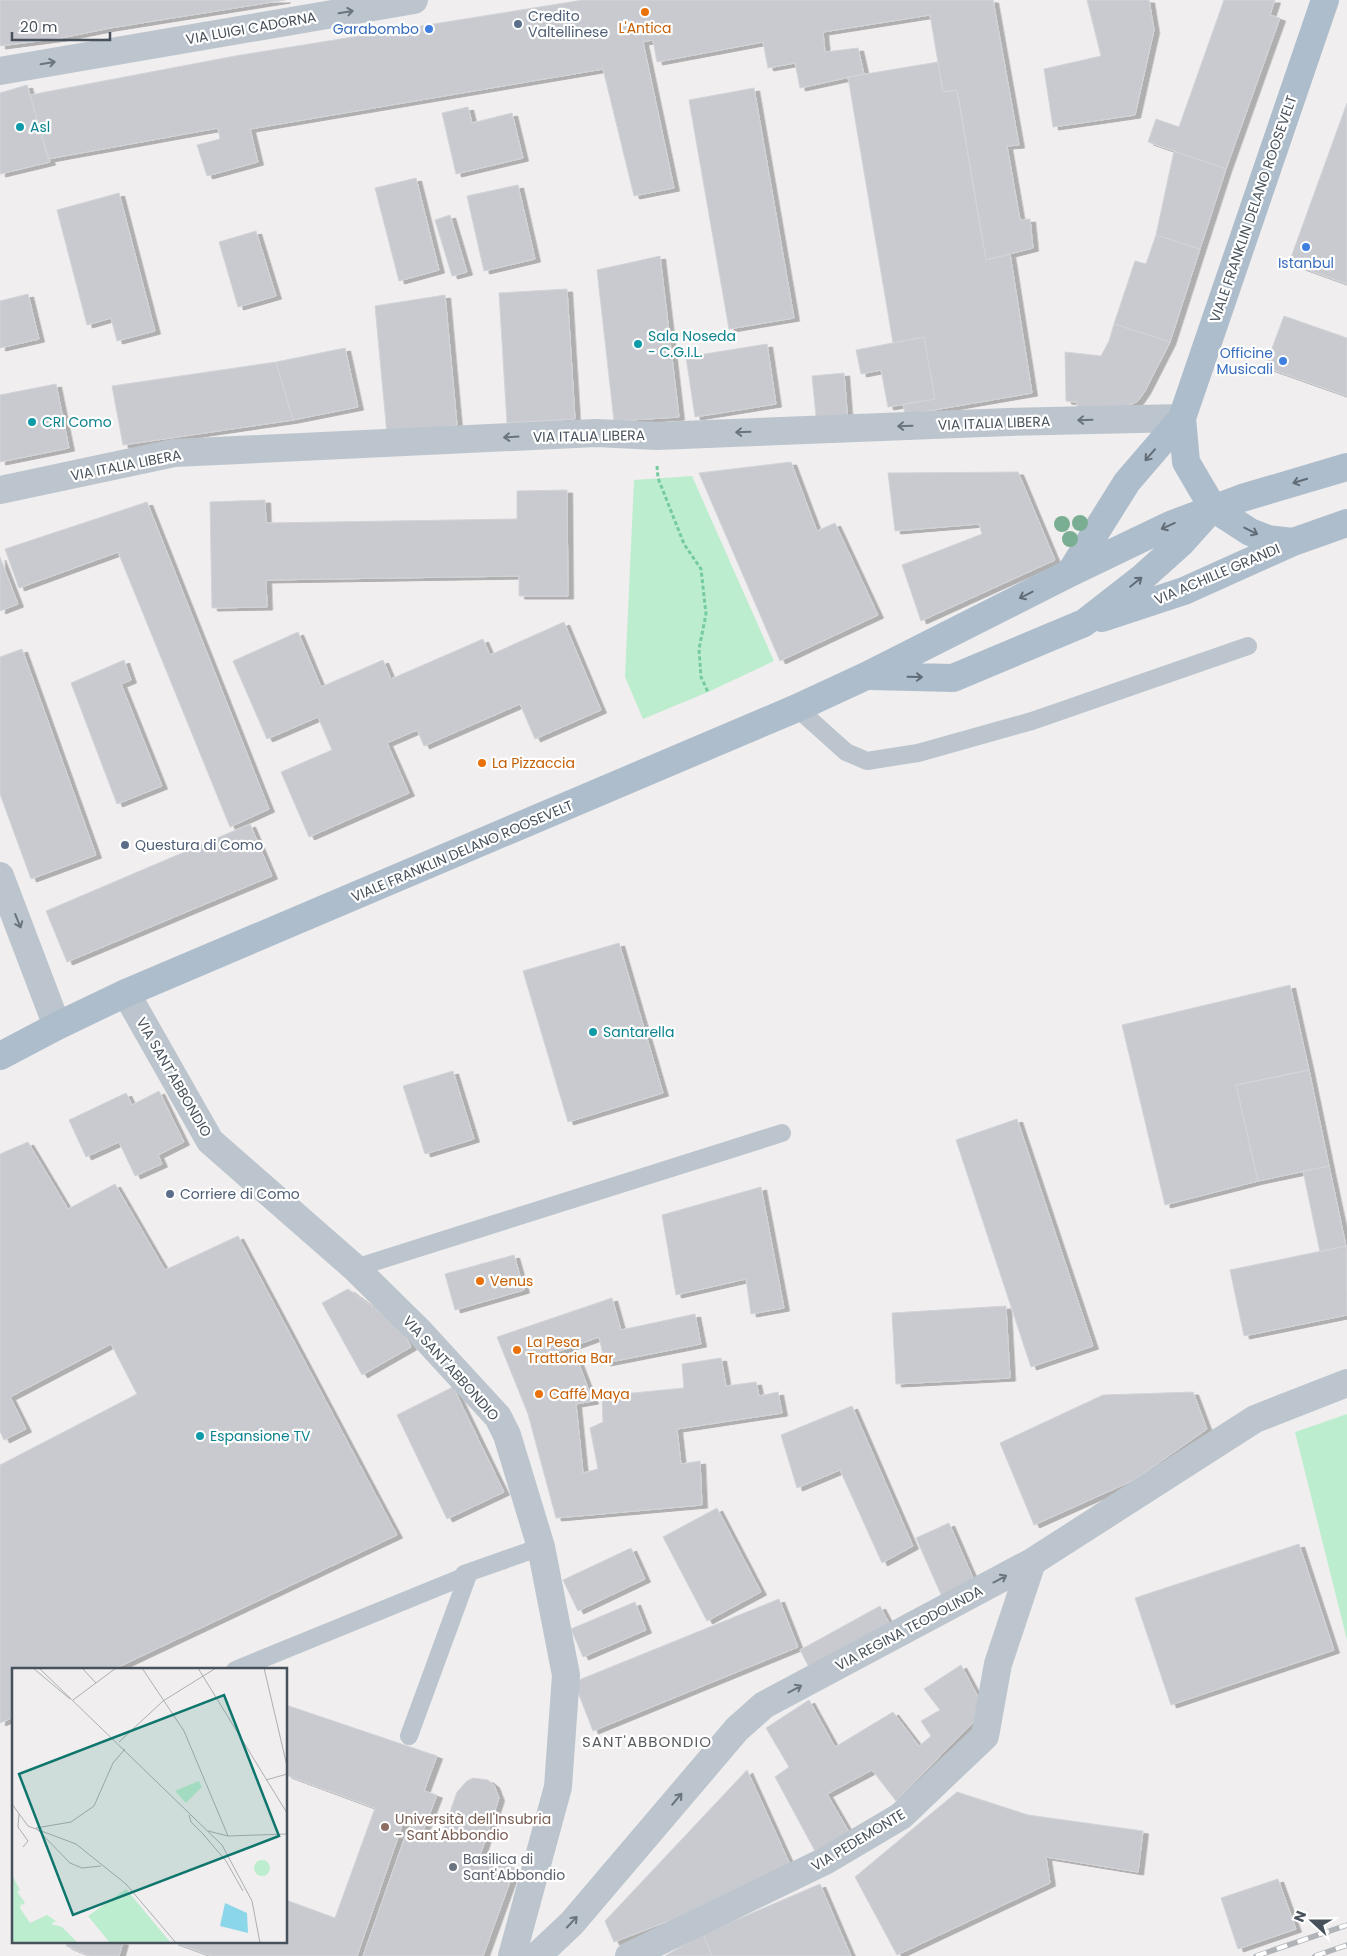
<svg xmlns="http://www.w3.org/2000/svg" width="1347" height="1956" font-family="Poppins,sans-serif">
	<defs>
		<filter id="shadow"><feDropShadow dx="5.5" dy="3" stdDeviation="0" flood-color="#0004"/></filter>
	</defs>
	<rect width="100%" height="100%" fill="#f0eeee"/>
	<path fill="#bdedcf" d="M692,476L774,661L708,692L643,719L625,677L634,480Z
		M1347,1414V1640L1295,1432Z"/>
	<path fill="#c8cad0" stroke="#d2d4d9" filter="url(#shadow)" d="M0,0H285L110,28L61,38L0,46Z
		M583,0H993L1019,145L1007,146L1020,220L1030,219L1033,248L986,260L957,90L943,92L930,15L823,32L825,52L858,48L864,74L800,88L795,63L768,68L763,42L657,62L653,40L643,42L674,188L634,196L603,69L250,129L258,162L207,176L197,145L220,139L218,128L48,159L30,95L235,56Z
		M1087,0H1149L1154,30L1135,115L1053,127L1044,69L1101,56Z
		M1224,0H1275L1270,15L1280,18L1226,169L1148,142L1156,119L1179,127Z
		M938,62L943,92L957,90L986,260L1010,254L1032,393L905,415L903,404L935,399L924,337L893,343L848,77Z
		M27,85L50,162L0,174V93Z
		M754,88L794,318L729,329L689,100Z
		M1347,103V284L1289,263Z
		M468,107L472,123L512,113L523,158L456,174L442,113Z
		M1174,151L1226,169L1200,249L1156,235Z
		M416,178L439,270L399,281L375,188Z
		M518,185L535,259L484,271L467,196Z
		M119,193L155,331L117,341L111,318L87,325L57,210Z
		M450,215L467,272L452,276L435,220Z
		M256,231L276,296L238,307L219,242Z
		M1156,235L1200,249L1170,342L1114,324L1135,261L1146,264Z
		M660,256L679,417L614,421L597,270Z
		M567,289L575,419L507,423L499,293Z
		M28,294L39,339L0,348V301Z
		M445,295L457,425L387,434L375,306Z
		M1284,316L1347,338V396L1265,367Z
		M1114,324L1170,342L1145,391L1138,401L1123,408L1077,414V402L1066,401L1065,352L1101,356L1109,341Z
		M924,337L935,399L888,407L881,370L861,374L856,350Z
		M767,344L776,404L695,417L686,357Z
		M345,348L358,407L293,420L276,362Z
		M276,362L293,420L123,445L112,386Z
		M844,373L848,423L817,426L812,376Z
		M56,384L69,448L0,462V395Z
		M791,462L817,531L835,523L878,615L780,661L699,473Z
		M1018,472L1055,560L921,621L902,565L982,534L979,524L895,531L888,473Z
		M567,490L568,596H519V576L266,580L267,607L212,608L210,502L265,500L266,523L517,519V491Z
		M147,502L269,809L230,827L118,552L19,588L5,549Z
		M0,557L18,604L0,611Z
		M564,622L601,710L535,739L520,704L424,746L417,730L387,743L409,793L309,837L281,772L332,750L318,717L267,739L233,661L298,632L321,687L383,660L391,679L483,639L490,655Z
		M22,649L96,855L31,879L0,794V657Z
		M124,660L131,680L121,684L162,786L117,804L71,683Z
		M250,824L272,876L67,962L46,911Z
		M619,943L663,1093L568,1122L523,971Z
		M1290,985L1309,1070L1236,1085L1258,1181L1165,1205L1122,1025Z
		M1309,1070L1329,1166L1258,1181L1236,1085Z
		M453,1071L474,1139L425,1154L403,1086Z
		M159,1091L184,1142L158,1155L162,1164L135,1176L119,1142L86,1157L69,1120L126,1093L132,1105Z
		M1017,1119L1093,1346L1031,1367L956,1140Z
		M28,1142L68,1209L115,1184L165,1270L238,1236L397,1535L112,1670H14V1717L0,1723V1465L137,1394L111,1344L10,1397L26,1429L4,1440L0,1431V1154Z
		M1329,1166L1346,1246L1320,1252L1303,1171Z
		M761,1187L784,1308L751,1314L746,1279L676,1295L662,1215Z
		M1346,1246L1347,1315L1244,1336L1230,1270Z
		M514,1255L524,1290L455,1310L445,1274Z
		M348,1289L401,1328L411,1347L362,1375L322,1303Z
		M612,1298L621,1330L695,1314L701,1344L605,1363L599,1337L551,1354L555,1366L577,1359L593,1401L576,1404L583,1473L598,1469L590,1428L603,1422L602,1396L684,1388L682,1364L721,1358L726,1386L756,1382L759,1396L778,1392L782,1413L677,1429L681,1464L700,1461L702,1505L556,1518L528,1414L497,1337Z
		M1006,1306L1010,1378L896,1384L892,1313Z
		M453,1387L504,1492L447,1519L397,1415Z
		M1193,1392L1207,1429L1134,1480L1034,1525L1000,1443L1103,1395Z
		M852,1406L913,1546L882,1563L840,1470L797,1488L781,1435Z
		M717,1508L761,1592L707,1621L663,1537Z
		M949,1523L976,1585L943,1599L916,1538Z
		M1299,1544L1334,1650L1171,1705L1135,1598Z
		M631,1548L645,1579L578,1611L563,1580Z
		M779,1599L798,1647L593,1731L574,1682Z
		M635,1602L646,1630L583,1657L571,1629Z
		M880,1606L892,1629L812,1673L800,1650Z
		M961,1665L985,1710L896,1801L872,1770L827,1794L849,1832L815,1851L775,1777L789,1767L766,1728L809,1700L835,1747L893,1712L919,1746L931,1736L921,1721L940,1710L924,1689Z
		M286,1705L437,1756L424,1791L437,1795L423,1831L403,1823L357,1956H212L173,1942H286V1900L335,1918L375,1808L286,1775Z
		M747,1770L794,1873L614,1942L605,1921Z
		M473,1778L488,1780L494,1785L499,1798L480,1856L515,1868L483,1956H363L407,1831L439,1843L457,1792L467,1781Z
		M957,1792L1028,1815L1143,1831L1138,1872L1046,1857L1050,1883L897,1955L855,1877Z
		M1278,1879L1296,1929L1238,1949L1221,1898Z
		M820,1884L851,1956H712L703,1934Z
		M703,1934L712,1956H665Z
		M68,1942H123L119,1956H91L66,1946Z"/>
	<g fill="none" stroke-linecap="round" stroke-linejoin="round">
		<path stroke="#76caa0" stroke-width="3" stroke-dasharray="4 2.5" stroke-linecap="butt" d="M657,466L658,478L684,544L701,569L706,614L699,649L701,677L708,692"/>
		<path stroke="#bcc5cd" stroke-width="18" d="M797,708L846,752L867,761L918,753L1032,721L1248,646
			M355,1268L782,1133
			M235,1670L468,1575L464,1574L541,1547
			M409,1736L468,1575"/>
		<path stroke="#bcc5cd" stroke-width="28" d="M0,71L414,0
			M0,490L174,453L596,433L657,436L1009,422L1182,418
			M0,876L57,1026
			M126,993L210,1141L355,1268L419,1331L498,1417L507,1435L541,1547L566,1675L558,1787L512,1956
			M537,1956L572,1923L737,1729L764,1705L1032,1562L1255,1419L1347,1383
			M629,1956L825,1861L901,1816L985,1736L998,1664L1032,1562"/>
		<path stroke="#aebdcc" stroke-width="28" d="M1182,418L1186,462L1213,508L1250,532L1268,539L1293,542
			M1070,573L1127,482L1182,418L1325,0
			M1102,618L1184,591L1293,542L1347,523
			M870,676L953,678L1084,623L1143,577L1182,542L1208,513
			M0,1056L57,1026L126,993L797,708L866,676L1070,573L1170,525L1242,498L1347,467"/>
		<defs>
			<path id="rail" d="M1256,1956L1347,1925
				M1315,1956L1347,1945"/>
		</defs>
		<use href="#rail" stroke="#b0b3b8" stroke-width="5.5"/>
		<use href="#rail" stroke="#fff" stroke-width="4" stroke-dasharray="11" stroke-linecap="butt"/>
	</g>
	<g fill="#7aae93">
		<circle cx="1080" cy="523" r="8"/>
		<circle cx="1062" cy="524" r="8"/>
		<circle cx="1070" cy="539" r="8"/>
	</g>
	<defs><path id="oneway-shaft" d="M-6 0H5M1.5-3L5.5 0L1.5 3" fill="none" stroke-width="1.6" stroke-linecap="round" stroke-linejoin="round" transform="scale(1.25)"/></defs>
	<g stroke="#6a747d">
		<use href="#oneway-shaft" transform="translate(346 12) rotate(-10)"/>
		<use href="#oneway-shaft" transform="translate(48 63) rotate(-10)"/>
		<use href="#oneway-shaft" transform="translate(1085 420) rotate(178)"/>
		<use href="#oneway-shaft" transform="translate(905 426) rotate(178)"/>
		<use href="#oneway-shaft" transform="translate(743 432) rotate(178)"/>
		<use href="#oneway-shaft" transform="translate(511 437) rotate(177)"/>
		<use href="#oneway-shaft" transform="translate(18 921) rotate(68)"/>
		<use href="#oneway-shaft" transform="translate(1000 1579) rotate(-28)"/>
		<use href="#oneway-shaft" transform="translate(795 1689) rotate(-28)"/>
		<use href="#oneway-shaft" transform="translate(677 1799) rotate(-50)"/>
		<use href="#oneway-shaft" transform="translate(572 1922) rotate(-47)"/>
	</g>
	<g stroke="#616c77">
		<use href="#oneway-shaft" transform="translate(1150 455) rotate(131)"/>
		<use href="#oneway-shaft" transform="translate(1300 481) rotate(163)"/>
		<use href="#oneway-shaft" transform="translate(1168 526) rotate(156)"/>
		<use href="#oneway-shaft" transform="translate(1251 531) rotate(27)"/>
		<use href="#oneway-shaft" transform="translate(1136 582) rotate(-39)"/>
		<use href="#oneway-shaft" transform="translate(1026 595) rotate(153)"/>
		<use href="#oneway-shaft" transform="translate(915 677) rotate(1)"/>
	</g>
	<g fill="#e8710a" stroke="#fff" stroke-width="2">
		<circle cx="645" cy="12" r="5"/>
		<circle cx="482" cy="763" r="5"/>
		<circle cx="480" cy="1281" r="5"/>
		<circle cx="517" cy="1350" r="5"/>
		<circle cx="539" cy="1394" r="5"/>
	</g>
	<g fill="#5c6f8a" stroke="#fff" stroke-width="2">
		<circle cx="518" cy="24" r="5"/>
		<circle cx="125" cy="845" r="5"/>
		<circle cx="170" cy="1194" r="5"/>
	</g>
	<g fill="#3f7fe0" stroke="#fff" stroke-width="2">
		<circle cx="429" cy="29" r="5"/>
		<circle cx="1306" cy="247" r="5"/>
		<circle cx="1283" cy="361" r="5"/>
	</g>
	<g fill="#0f9aa8" stroke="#fff" stroke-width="2">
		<circle cx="20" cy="127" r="5"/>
		<circle cx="638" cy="344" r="5"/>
		<circle cx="32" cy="422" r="5"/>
		<circle cx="593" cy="1032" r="5"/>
		<circle cx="200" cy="1436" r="5"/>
	</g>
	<circle fill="#8d6e63" stroke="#fff" stroke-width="2" cx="385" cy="1827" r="5"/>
	<circle fill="#6b7280" stroke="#fff" stroke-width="2" cx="453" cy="1867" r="5"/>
	<g text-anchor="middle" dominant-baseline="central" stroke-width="4.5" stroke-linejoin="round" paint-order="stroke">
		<g font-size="14" fill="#4e5e75" stroke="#fff" text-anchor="start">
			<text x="528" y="16">Credito<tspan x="528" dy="16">Valtellinese</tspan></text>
			<text x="135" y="845">Questura di Como</text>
			<text x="180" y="1194">Corriere di Como</text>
		</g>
		<g font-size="14" fill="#47515b" stroke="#fff">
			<text transform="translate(251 28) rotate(-10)">VIA LUIGI CADORNA</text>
			<text transform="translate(1253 209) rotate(-71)">VIALE FRANKLIN DELANO ROOSEVELT</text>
			<text transform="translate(994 423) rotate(-2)">VIA ITALIA LIBERA</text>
			<text transform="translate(589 436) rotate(-1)">VIA ITALIA LIBERA</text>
			<text transform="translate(126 465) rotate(-11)">VIA ITALIA LIBERA</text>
			<text transform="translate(1217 574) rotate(-23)">VIA ACHILLE GRANDI</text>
			<text transform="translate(462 851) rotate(-23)">VIALE FRANKLIN DELANO ROOSEVELT</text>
			<text transform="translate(174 1077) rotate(60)">VIA SANT'ABBONDIO</text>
			<text transform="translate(451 1368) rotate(48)">VIA SANT'ABBONDIO</text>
			<text transform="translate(909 1628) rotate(-28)">VIA REGINA TEODOLINDA</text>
			<text transform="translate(858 1840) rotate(-31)">VIA PEDEMONTE</text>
		</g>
		<g font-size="14" fill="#c56008" stroke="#fff" text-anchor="start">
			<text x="645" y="28" text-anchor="middle">L'Antica</text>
			<text x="492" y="763">La Pizzaccia</text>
			<text x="490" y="1281">Venus</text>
			<text x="527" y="1342">La Pesa<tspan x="527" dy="16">Trattoria Bar</tspan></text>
			<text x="549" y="1394">Caffé Maya</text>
		</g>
		<g font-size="14" fill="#366cbe" stroke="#fff" text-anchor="end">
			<text x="419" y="29">Garabombo</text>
			<text x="1306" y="263" text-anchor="middle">Istanbul</text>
			<text x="1273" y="353">Officine<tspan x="1273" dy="16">Musicali</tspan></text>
		</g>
		<g font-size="14" fill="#0d838f" stroke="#fff" text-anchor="start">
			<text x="30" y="127">Asl</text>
			<text x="648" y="336">Sala Noseda<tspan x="648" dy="16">- C.G.I.L.</tspan></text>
			<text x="42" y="422">CRI Como</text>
			<text x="603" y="1032">Santarella</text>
			<text x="210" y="1436">Espansione TV</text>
		</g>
		<g font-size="14" fill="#785e54" stroke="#fff" text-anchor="start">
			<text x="395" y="1819">Università dell'Insubria<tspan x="395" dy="16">- Sant'Abbondio</tspan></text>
		</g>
		<g font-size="14" fill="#5b616d" stroke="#fff" text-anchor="start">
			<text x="463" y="1859">Basilica di<tspan x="463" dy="16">Sant'Abbondio</tspan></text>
		</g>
		<g font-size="15" letter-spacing="1" fill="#5b5e62" stroke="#fff">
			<text x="647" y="1741">SANT'ABBONDIO</text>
		</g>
	</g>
	<g transform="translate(12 1668)">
		<rect width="275" height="275" fill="#f0eeee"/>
		<path d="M187,113L190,119L174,135L163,123ZM242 200a8 8 0 1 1 16 0a8 8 0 1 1-16 0ZM0,207L8,222L5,224L12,233L13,237L9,236L8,240L18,255L35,247L44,253L39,256L50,259L66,275H0ZM114,221L159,275H98L76,248Z" fill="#bdedcf"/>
		<path d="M213,235L235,245L236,265L208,258Z" fill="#8bd6e9"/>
		<path fill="none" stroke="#acafb3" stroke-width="1" d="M21,0L58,31M27,0L210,177L240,233L248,275M70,0L84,15M130,0L172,63L216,168M186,0L275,145M252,0L275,98M61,32L104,0M107,74L151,33L204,0M254,112L275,106M0,136L16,158L64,176L114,216L164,275M7,146L6,159L16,173L11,179M177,147L179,154L193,168M24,160L59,154L82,138L101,95L113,81M24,160L58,195L70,200L89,198M196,163L216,168L275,166M191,166L214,193L231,223"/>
		<path fill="#0f766e" fill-opacity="0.15" stroke="#0f766e" stroke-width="2.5" d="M212,27L267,168L61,247L7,106Z"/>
		<rect width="275" height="275" fill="none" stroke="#47515b" stroke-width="2.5"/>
	</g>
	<g transform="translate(1312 1921) rotate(291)" stroke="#ffffff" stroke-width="4" paint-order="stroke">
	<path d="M0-4L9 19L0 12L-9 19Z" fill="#47515b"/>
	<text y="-8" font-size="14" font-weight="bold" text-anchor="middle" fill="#47515b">N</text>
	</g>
	<path d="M12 32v8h98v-8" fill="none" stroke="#47515b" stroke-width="2.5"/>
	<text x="20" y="32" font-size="15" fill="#47515b" stroke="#ffffff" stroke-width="4" paint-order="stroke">20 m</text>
</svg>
